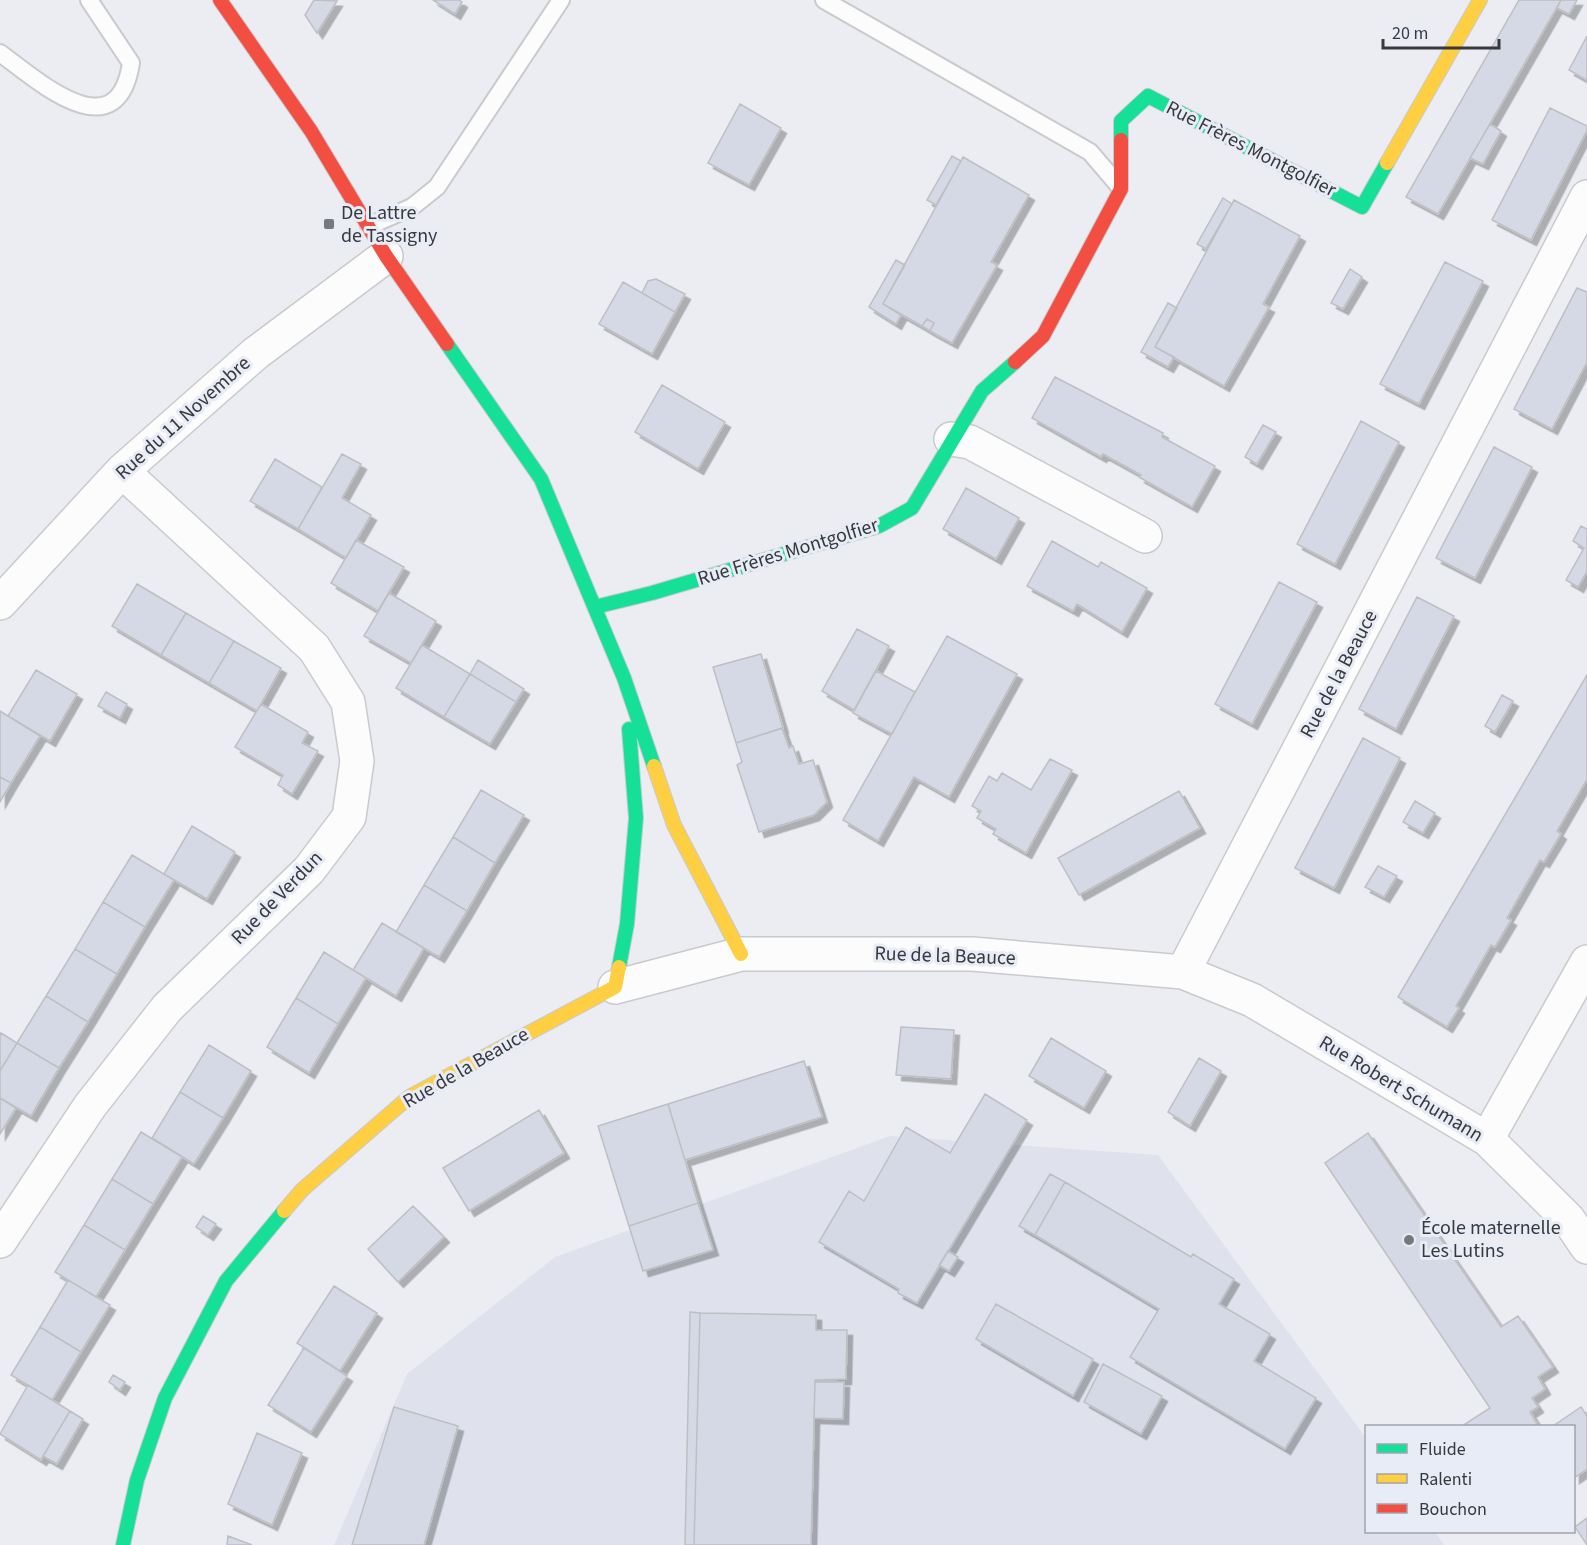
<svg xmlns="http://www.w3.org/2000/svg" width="1587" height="1545" font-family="'Source Sans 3',sans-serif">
	<defs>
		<filter id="shadow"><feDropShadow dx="5.5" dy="5.5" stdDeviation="0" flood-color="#0004"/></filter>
	</defs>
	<rect width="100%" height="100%" fill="#ecedf2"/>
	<path fill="#dfe2ed" d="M890,1136L1158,1155L1366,1438V1532H1435L1444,1545H334L407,1374L555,1257Z"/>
	<path fill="#d5d9e6" stroke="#bebfc3" stroke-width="1.5" filter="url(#shadow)" d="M314,0L337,1L317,33L305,15Z
		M433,0H459L462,2L455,14Z
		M1519,0H1561L1438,214L1406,197Z
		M1561,0H1577L1569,14L1557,8Z
		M1587,36V80L1569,70Z
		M740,104L781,128L749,185L708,163Z
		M1550,108L1587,126V130L1531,240L1492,220Z
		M1490,124L1501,131L1483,164L1470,158Z
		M952,156L961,161L936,205L927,200Z
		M963,157L1029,195L991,262L997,265L952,343L930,331L934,323L927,319L922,326L883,304Z
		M1223,198L1232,204L1206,249L1197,244Z
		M1234,200L1300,236L1263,304L1269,307L1224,386L1155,347Z
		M896,260L905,265L883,304L901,315L896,324L869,307Z
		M1445,262L1483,281L1419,404L1380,384Z
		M1350,269L1362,277L1343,309L1331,303Z
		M656,279L685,294L675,312L642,293L648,281Z
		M623,282L675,312L652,354L599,324Z
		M1577,288L1587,292V362L1552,429L1514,409Z
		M1168,303L1177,308L1155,347L1174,357L1168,367L1141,352Z
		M927,319L934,323L930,331L922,326Z
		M1055,377L1163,433L1162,437L1215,466L1192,507L1139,477L1141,475L1103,454L1101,457L1032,418Z
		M662,385L725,422L698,469L635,432Z
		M1361,421L1399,442L1335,564L1297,544Z
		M1263,425L1276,432L1257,464L1245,457Z
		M1494,447L1532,467L1475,578L1436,558Z
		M342,454L361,464L342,498L371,515L346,558L298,529Z
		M275,459L322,487L298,529L250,501Z
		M966,488L1019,518L996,559L943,529Z
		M1581,526L1587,529V571L1578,587L1566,580L1584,548L1573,541Z
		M356,540L404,567L378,611L331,583Z
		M1052,541L1098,567L1101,562L1147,588L1122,632L1077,604L1073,611L1027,586Z
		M1279,582L1317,602L1252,724L1215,704Z
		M137,584L186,613L161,655L112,626Z
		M389,593L436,621L411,663L364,636Z
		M1417,597L1454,616L1396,729L1359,709Z
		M186,613L234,641L209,683L161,655Z
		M857,629L889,646L854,710L822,691Z
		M947,636L1017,674L949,797L914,777L878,841L843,820Z
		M234,641L281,668L257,711L209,683Z
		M422,645L470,674L444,717L396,688Z
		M761,654L783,728L736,743L713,667Z
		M478,660L524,689L516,702L470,674Z
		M36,670L77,694L50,741L8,716Z
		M876,671L915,692L892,734L853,713Z
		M470,674L516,702L490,744L444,717Z
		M1587,675V779L1557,831L1561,834L1544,862L1540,860L1507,918L1511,920L1495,947L1491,945L1456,1006L1459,1008L1447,1027L1398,997Z
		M106,692L127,704L120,718L98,706Z
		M1502,695L1513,701L1495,732L1485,726Z
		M261,704L308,732L302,743L318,751L292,794L278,785L283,775L235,747Z
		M0,711L40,736L11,783L0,777Z
		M782,728L789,748L793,746L799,764L813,760L827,802L814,815L759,832L737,765L742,762L736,743Z
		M1363,738L1400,758L1334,888L1295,868Z
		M1050,759L1072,770L1026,853L993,834L996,829L977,818L981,811L972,806L989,776L997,781L1002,773L1031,790Z
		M0,777L11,783L0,802Z
		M481,790L524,815L495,863L453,837Z
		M1179,791L1200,828L1079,895L1058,858Z
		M1415,801L1435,813L1423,833L1403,822Z
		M192,826L235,852L207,899L164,874Z
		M453,837L495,863L467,911L424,885Z
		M132,855L174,880L145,927L103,902Z
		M1378,866L1397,876L1384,897L1365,887Z
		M424,885L467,911L439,957L396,932Z
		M103,902L145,927L117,974L75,949Z
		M382,923L424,948L396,996L353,970Z
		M75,949L117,974L88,1022L46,996Z
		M324,952L366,978L338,1024L296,998Z
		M46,996L88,1022L59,1068L17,1043Z
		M296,998L338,1024L309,1073L267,1047Z
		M901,1027L954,1030L951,1079L896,1075Z
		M1,1033L17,1043L0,1071V1036Z
		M1051,1038L1106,1071L1084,1108L1029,1076Z
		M17,1043L59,1068L31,1116L0,1098V1071Z
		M209,1045L251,1071L223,1118L180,1092Z
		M1199,1058L1221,1071L1190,1126L1168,1112Z
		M804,1061L822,1117L685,1160L668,1104Z
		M180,1092L223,1118L194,1164L152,1138Z
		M985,1094L1027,1120L917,1303L898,1293L899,1289L819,1242L849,1191L864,1201L906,1127L950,1153Z
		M0,1098L16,1108L0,1134Z
		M668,1104L698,1203L629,1226L598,1126Z
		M539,1110L564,1153L469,1211L443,1168Z
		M141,1132L182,1157L153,1204L112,1179Z
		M1368,1133L1501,1327L1518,1316L1553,1367L1538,1377L1545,1389L1532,1398L1538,1407L1530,1412L1537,1424L1533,1426H1462L1490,1408L1325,1163Z
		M1050,1174L1065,1182L1035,1235L1019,1226Z
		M112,1179L153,1204L125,1250L84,1225Z
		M1065,1182L1191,1257L1193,1254L1234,1279L1219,1304L1270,1334L1254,1361L1316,1398L1285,1449L1130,1357L1159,1309L1035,1235Z
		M698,1203L713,1250L643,1271L629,1226Z
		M413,1206L444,1237L398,1282L368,1249Z
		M203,1216L216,1224L208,1235L196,1227Z
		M84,1225L125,1250L96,1297L55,1272Z
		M948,1251L958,1257L949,1271L939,1265Z
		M68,1280L110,1305L81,1352L40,1327Z
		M334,1286L377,1313L340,1371L297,1343Z
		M996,1304L1093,1359L1073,1396L976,1339Z
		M690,1312L700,1313L694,1545H685Z
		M700,1313L816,1315V1330H847L846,1379L815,1380L811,1545H694Z
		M40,1327L81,1352L52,1400L11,1375Z
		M304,1348L347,1376L311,1432L268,1405Z
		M1103,1364L1162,1396L1141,1434L1084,1402Z
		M113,1375L125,1382L120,1390L109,1382Z
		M815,1382H844L843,1419L814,1418Z
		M28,1385L70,1411L41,1460L0,1434Z
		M394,1407L458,1426L424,1545H352Z
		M1581,1407L1587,1416V1469L1574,1478V1426H1553Z
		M70,1411L83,1419L57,1464L43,1456Z
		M257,1433L302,1453L272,1525L228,1504Z
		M1587,1518V1545L1575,1527Z
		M228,1536L252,1545H227Z"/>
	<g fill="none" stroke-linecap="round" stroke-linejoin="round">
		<defs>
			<path id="lane" d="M824,0L1090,152L1119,186
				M0,53C37,80 117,153 131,63L89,0
				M369,226L412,207L437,187L561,0"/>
			<path id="street" d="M951,439L970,442L1145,536
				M0,603L122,471L256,353L386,256
				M1183,972L1587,197
				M615,987L741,954H972L1183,972L1252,1000L1487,1139L1568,1219L1587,1247
				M1487,1139L1587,962
				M0,1241L90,1106L167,1008L309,870L349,817L357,761L348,702L314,648L122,471"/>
			<path id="fast" d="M1121,140V121L1148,96L1362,207L1387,163
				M447,344L541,479L624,678L654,766
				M595,607L652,593L879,526L912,508L982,391L1015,362
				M619,967L627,924L636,818L629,729
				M123,1545L137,1480L165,1398L226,1281L284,1211"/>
			<path id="slow" d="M1387,163L1480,0
				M654,766L674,825L741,954
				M284,1211L302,1190L409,1097L615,987L619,967"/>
			<path id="jam" d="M220,0L311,131L386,256L447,344
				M1015,362L1043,336L1121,189V140"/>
		</defs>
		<use href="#lane" stroke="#c9cace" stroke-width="20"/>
		<use href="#street" stroke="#c9cace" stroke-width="36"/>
		<use href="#fast" stroke="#c9cace" stroke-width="16"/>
		<use href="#slow" stroke="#c9cace" stroke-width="16"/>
		<use href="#jam" stroke="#c9cace" stroke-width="16"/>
		<use href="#lane" stroke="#fcfcfd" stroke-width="16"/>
		<use href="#street" stroke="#fcfcfd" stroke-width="33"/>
		<use href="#fast" stroke="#16e098" stroke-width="14"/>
		<use href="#slow" stroke="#ffcf43" stroke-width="14"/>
		<use href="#jam" stroke="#f24e42" stroke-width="14"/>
	</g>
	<g fill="#77787c" stroke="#e8ecf6" stroke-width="2">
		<rect x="323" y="218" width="12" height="12" rx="3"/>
		<circle cx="1409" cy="1240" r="6"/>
	</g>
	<g text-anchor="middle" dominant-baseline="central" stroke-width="6" stroke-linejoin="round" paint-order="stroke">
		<g font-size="20" fill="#38393d" stroke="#e8ecf6">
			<text transform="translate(1251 149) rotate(27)">Rue Frères Montgolfier</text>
			<text transform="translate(183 418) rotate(-42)">Rue du 11 Novembre</text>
			<text transform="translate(788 552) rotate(-17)">Rue Frères Montgolfier</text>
			<text transform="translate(1339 674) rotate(-62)">Rue de la Beauce</text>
			<text transform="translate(277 898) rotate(-46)">Rue de Verdun</text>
			<text transform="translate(945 956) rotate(2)">Rue de la Beauce</text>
			<text transform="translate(466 1068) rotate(-30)">Rue de la Beauce</text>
			<text transform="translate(1401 1089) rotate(31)">Rue Robert Schumann</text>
		</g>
		<g font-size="20" fill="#38393d" stroke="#e8ecf6" text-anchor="start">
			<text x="341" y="213">De Lattre<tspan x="341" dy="23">de Tassigny</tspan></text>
			<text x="1421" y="1228">École maternelle<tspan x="1421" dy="23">Les Lutins</tspan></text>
		</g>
	</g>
	<rect x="1365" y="1425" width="210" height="108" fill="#e8ecf6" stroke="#a2a4ac" stroke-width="1.5"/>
	<rect x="1377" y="1444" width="30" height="9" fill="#16e098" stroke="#a2a4ac" stroke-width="1.5"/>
	<text x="1419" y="1455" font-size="18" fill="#38393d">Fluide</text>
	<rect x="1377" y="1474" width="30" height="9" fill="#ffcf43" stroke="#a2a4ac" stroke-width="1.5"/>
	<text x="1419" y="1485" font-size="18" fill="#38393d">Ralenti</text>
	<rect x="1377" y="1504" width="30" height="9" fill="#f24e42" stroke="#a2a4ac" stroke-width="1.5"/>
	<text x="1419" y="1515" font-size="18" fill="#38393d">Bouchon</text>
	<path d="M1383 39v9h116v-9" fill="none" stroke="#38393d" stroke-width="3"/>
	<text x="1392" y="39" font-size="18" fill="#38393d" stroke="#e8ecf6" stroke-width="4.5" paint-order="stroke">20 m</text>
</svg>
